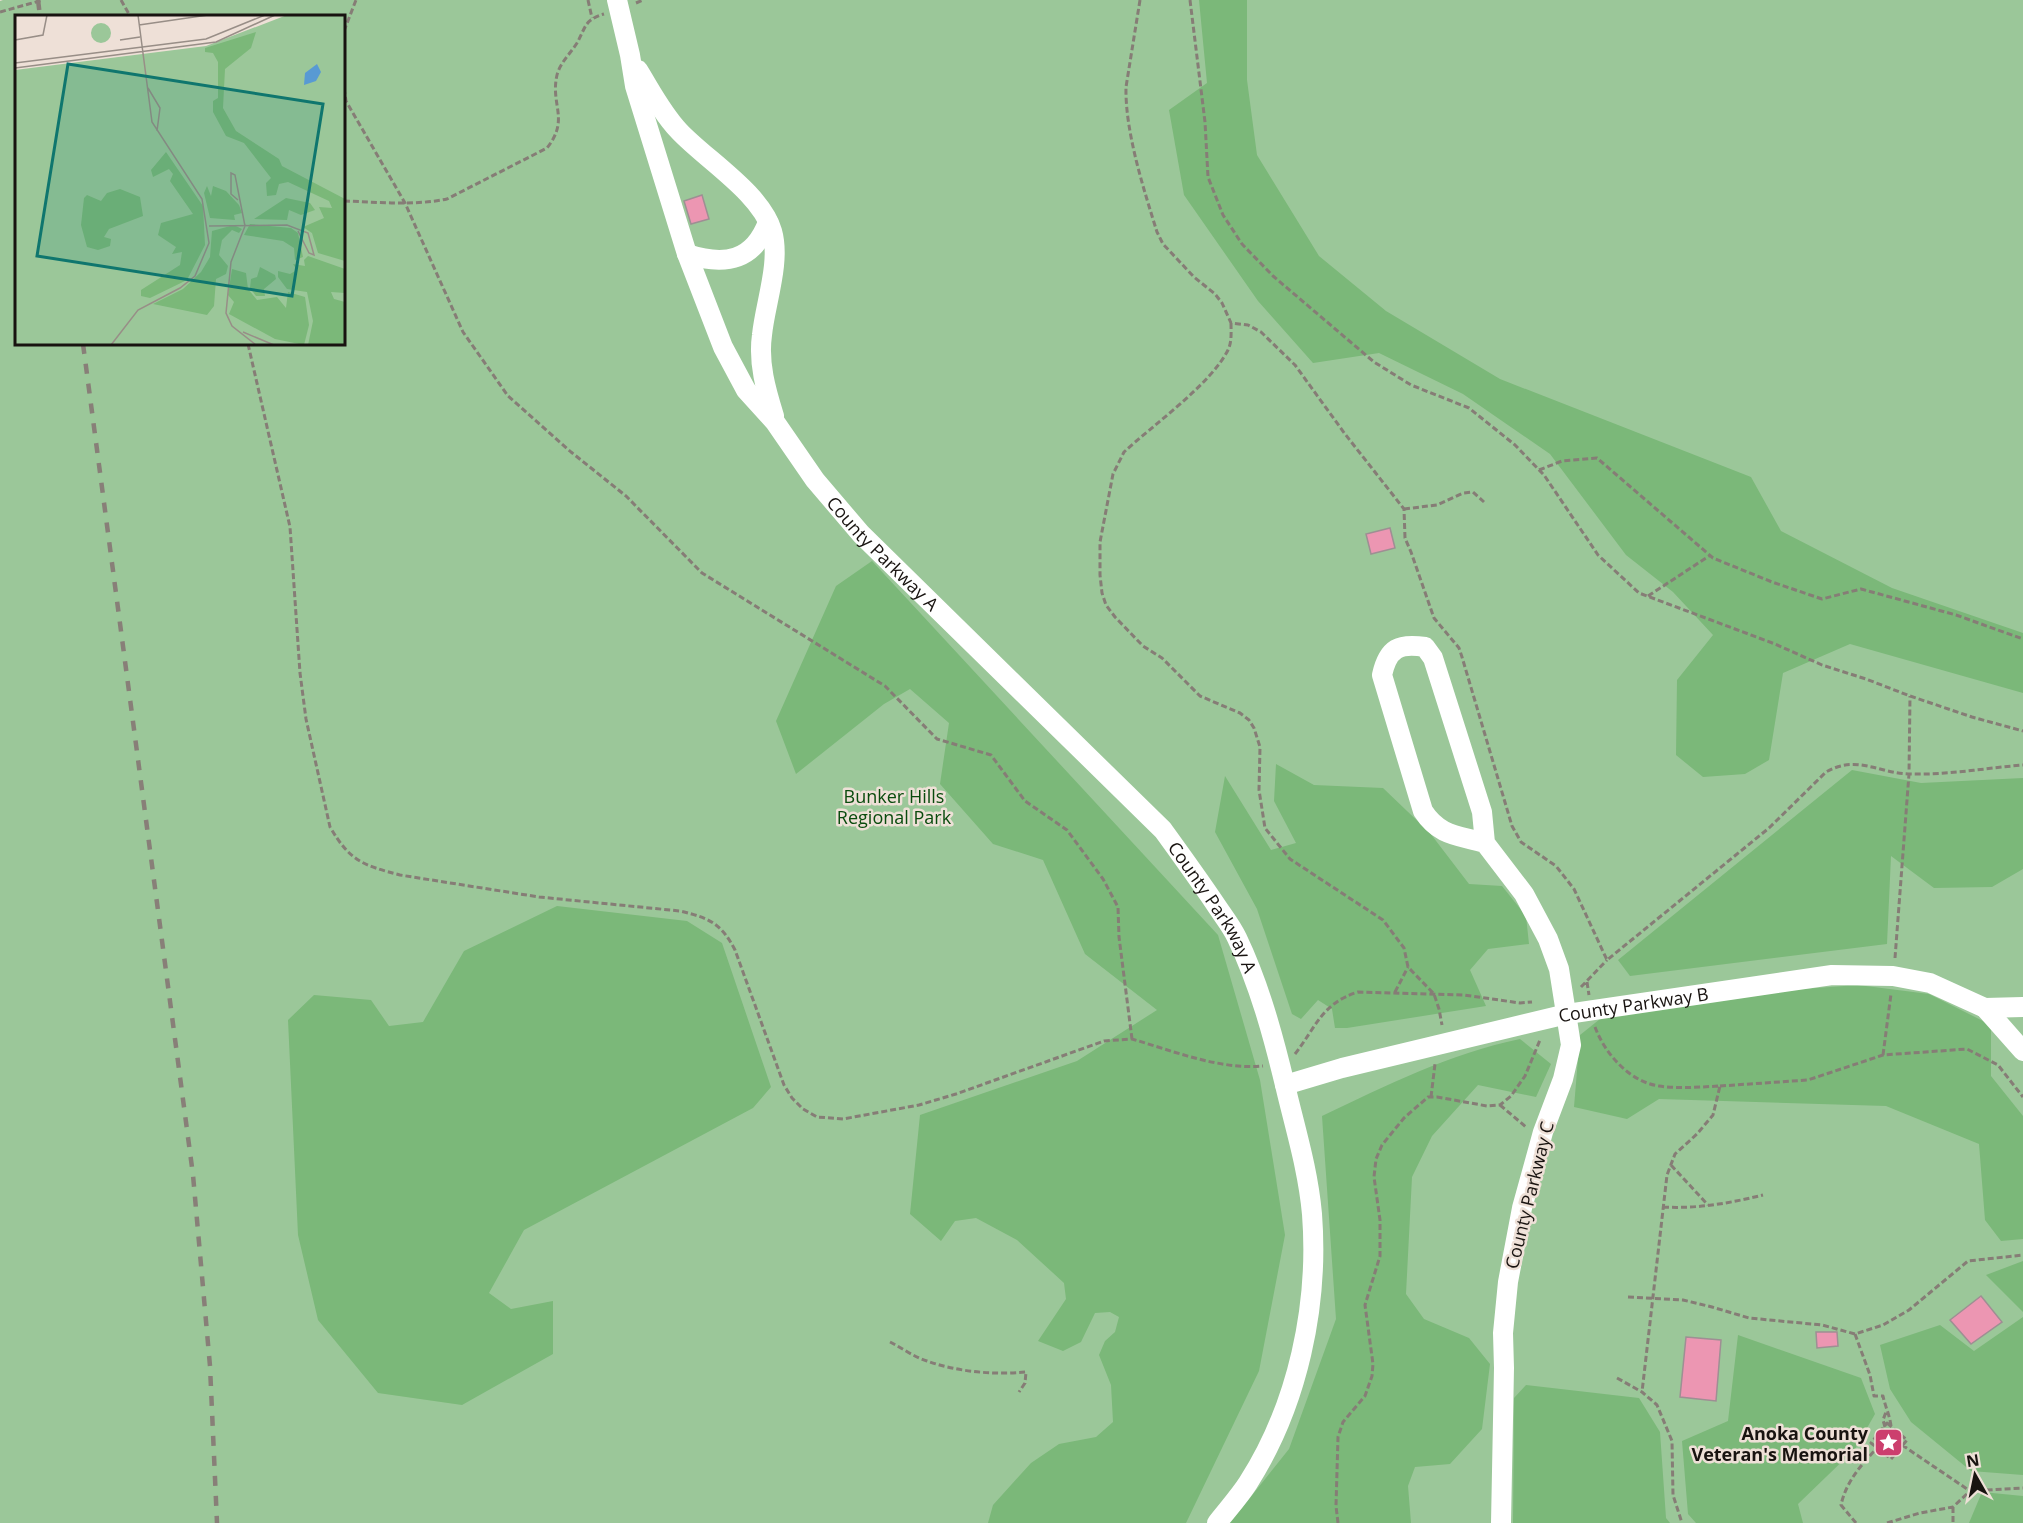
<svg xmlns="http://www.w3.org/2000/svg" width="2023" height="1523" font-family="'Open Sans',sans-serif">
	<rect width="100%" height="100%" fill="#eee0d7"/>
	<path fill="#9bc799" fill-rule="evenodd" d="M3,0H2023V1523H0V1ZM16,16H344V344H16Z"/>
	<path fill="#7bb879" d="M1199,0H1247V80L1257,155L1319,256L1386,311L1500,379L1751,477L1781,531L1892,588L2023,633V693L1850,644L1783,673L1769,760L1745,774L1703,777L1676,755L1677,680L1713,635L1673,592L1626,555L1550,454L1463,394L1379,353L1313,363L1258,301L1184,195L1169,110L1207,83Z
		M872,561L1218,935L1260,1080L1285,1235L1259,1371L1186,1523H988L993,1505L1031,1463L1059,1444L1096,1437L1113,1422L1111,1385L1099,1355L1105,1341L1115,1332L1119,1317L1110,1312L1095,1313L1081,1342L1063,1351L1038,1341L1066,1299L1064,1283L1017,1240L976,1218L955,1221L941,1241L910,1214L920,1115L1077,1061L1157,1010L1085,954L1043,860L993,844L940,784L949,723L910,689L884,704L796,774L776,721L836,586Z
		M1276,764L1314,785L1383,788L1430,833L1469,884L1502,886L1526,916L1529,944L1488,949L1470,970L1486,1006L1347,1028H1335L1332,1009L1318,1000L1301,1019L1292,1014L1257,909L1215,832L1225,776L1271,850L1296,843L1274,801Z
		M1852,770L1921,783L2023,778V869L1992,887L1934,888L1891,856L1887,944L1630,976L1618,960Z
		M557,906L687,921L722,943L771,1087L753,1108L524,1230L489,1293L511,1309L553,1301V1354L462,1405L378,1393L318,1320L298,1235L288,1020L314,995L371,1000L389,1026L423,1022L464,951Z
		M1858,985L1929,994L1991,1025V1076L2023,1116V1239L2001,1241L1985,1220L1979,1144L1886,1106L1659,1099L1627,1119L1574,1107L1580,1035L1605,1015L1774,991Z
		M1520,1039L1551,1064L1536,1097L1478,1085L1432,1136L1412,1177L1406,1294L1424,1319L1469,1338L1490,1364L1482,1429L1450,1464L1415,1467L1408,1486L1411,1523H1230L1289,1449L1336,1319L1322,1116C1387,1085 1449,1054 1520,1039Z
		M2023,1261V1312L1986,1275Z
		M2023,1317V1475L1971,1471L1911,1422L1890,1389L1880,1345L1940,1325L1974,1351Z
		M1738,1335L1861,1378L1875,1414L1855,1449L1798,1504L1803,1523H1696L1688,1514L1682,1441L1728,1421Z
		M1526,1385L1639,1398L1660,1432L1666,1518L1670,1523H1513L1514,1398Z
		M1982,1492L2023,1496V1523H1969Z"/>
	<path fill="#ec96b2" stroke="#9e8f93" stroke-width="1.5" d="M702,195L709,219L691,224L684,201Z
		M1390,528L1395,548L1371,554L1366,534Z
		M1981,1296L2002,1322L1971,1344L1950,1320Z
		M1816,1332H1837L1838,1346L1817,1348Z
		M1686,1337L1721,1340L1716,1401L1680,1397Z"/>
	<g fill="none" stroke-linecap="round" stroke-linejoin="round">
		<path stroke="#867d76" stroke-width="3" stroke-dasharray="6 3" stroke-linecap="butt" d="M121,0L130,16
			M588,0L592,18
			M1140,0L1126,87C1125,132 1144,190 1157,232L1163,244L1194,277L1215,294L1222,303L1231,323L1248,325L1261,332L1295,365L1345,434L1404,509L1405,538L1411,552L1434,618L1459,648L1462,657L1512,826L1521,842L1556,866L1574,889L1607,960L1769,828L1826,772C1858,754 1879,774 1911,774C1948,775 1986,768 2023,765
			M1190,0L1205,122L1208,177L1223,215L1242,244L1273,276L1374,362L1411,385L1469,408L1515,445L1544,475L1598,555L1639,593L1775,644L1822,665L1866,679L1910,696L1972,717L2023,731
			M636,3L643,0
			M0,12L43,0
			M344,31L356,0
			M344,88L346,101L405,203L463,332L508,396L571,452L626,496L702,573L885,686L937,739L991,755L1025,801L1067,830L1103,879L1118,907L1119,937L1132,1039
			M344,201C378,202 413,206 447,199L547,148C570,119 550,105 557,75C560,63 570,54 577,43C586,27 584,20 604,14
			M1231,323C1231,332 1232,342 1228,350C1211,384 1153,425 1124,452L1113,474L1100,542V575L1102,593L1106,605L1115,617L1143,646L1162,658L1200,696L1240,713L1249,720L1254,728L1260,747L1259,790L1265,828L1290,859L1383,920L1404,948L1408,967L1434,994L1439,1009L1442,1025
			M248,344L290,527L300,673L306,719L330,827C350,861 362,865 400,875L539,897L680,911C709,918 721,923 735,950L784,1085L792,1098L803,1109L817,1117L843,1119L919,1105L956,1094L1104,1041L1132,1039C1173,1051 1220,1070 1263,1066
			M1539,470L1562,461L1597,458L1713,558L1772,582L1822,599L1861,589L1956,615L2023,639
			M1404,509L1437,505L1463,493L1473,492L1484,502
			M1648,596L1709,556
			M1895,958L1909,774L1910,696
			M1587,982L1589,995
			M1581,987L1607,960
			M1395,992L1408,967
			M1595,1027C1605,1054 1630,1082 1659,1086C1679,1089 1700,1087 1720,1086L1713,1115L1697,1134L1675,1154L1667,1175L1642,1392
			M1295,1054C1316,1027 1322,1003 1358,992L1464,995L1520,1003L1532,1002
			M1883,1055L1891,994
			M1720,1086L1808,1080L1883,1055L1967,1049L1998,1065L2023,1097
			M1431,1097L1435,1064
			M1500,1105L1526,1127
			M1671,1165L1708,1205
			M1663,1207C1697,1209 1731,1203 1763,1195
			M1628,1297L1683,1300L1712,1307L1749,1318L1822,1325L1855,1334L1883,1325L1909,1310L1968,1261L2023,1255
			M1855,1334L1870,1375L1874,1396H1883C1885,1406 1890,1416 1891,1426
			M890,1342C902,1348 914,1357 927,1361C958,1372 994,1375 1026,1372L1025,1383L1019,1392
			M1617,1378L1642,1392L1657,1405L1672,1441L1673,1495L1682,1523
			M1887,1423L1907,1440L1891,1459L1871,1443Z
			M1885,1427L1883,1420L1886,1412
			M1902,1445L1970,1491
			M1953,1507V1523
			M1338,1523L1336,1506L1338,1437L1343,1422L1365,1396L1372,1376L1373,1364L1365,1305L1380,1256V1220L1374,1177L1376,1159L1382,1145L1404,1118L1428,1097H1437L1487,1106L1500,1105L1511,1096L1525,1076L1540,1040
			M1856,1523L1841,1505C1846,1482 1861,1465 1877,1448
			M1887,1523L1920,1513L1953,1507L1970,1491L2023,1488"/>
		<g stroke="#fff" stroke-width="20">
			<path id="s1" d="M617,0L630,55L635,86L687,254L723,347L746,390L775,422L815,480L861,534L1163,830C1181,855 1200,881 1218,908C1224,917 1232,927 1237,938C1259,984 1273,1035 1285,1085C1295,1128 1308,1169 1312,1214C1319,1305 1298,1405 1248,1483C1239,1497 1227,1510 1217,1523"/>
			<path d="M638,70C651,91 662,113 679,131C705,159 761,193 772,231C781,262 765,304 762,335C758,363 766,390 774,416"/>
			<path d="M687,254C724,266 753,262 768,222"/>
			<path d="M1485,843C1459,835 1440,837 1423,811L1382,675C1388,648 1399,643 1425,647L1433,658L1482,812L1485,843L1524,894L1548,939L1559,969L1571,1045L1563,1079L1543,1132L1522,1208L1508,1282L1503,1333L1504,1368L1501,1523"/>
			<path d="M1985,1008L2023,1051"/>
			<path id="s2" d="M1285,1085L1342,1068L1567,1014L1832,975L1893,976L1930,983L1985,1008L2023,1007"/>
		</g>
		<path stroke="#887f78" stroke-width="4.5" stroke-dasharray="10 10" stroke-linecap="butt" d="M38,0L40,16
			M83,344L193,1175L210,1366L217,1523"/>
	</g>
	<defs>
		<symbol id="sight-square" viewBox="-11 -11 22 22"><rect x="-9" y="-9" width="18" height="18" rx="4" fill="#cc3f6e" stroke="#eee0d7"/><path d="M0-6L1.8-2.2L6-1.7L2.9 1.2L3.7 5.4L0 3.3L-3.7 5.4L-2.9 1.2L-6-1.7L-1.8-2.2Z" fill="#fff"/></symbol>
	</defs>
	<g fill-rule="evenodd">
		<use href="#sight-square" x="1872" y="1426" width="33" height="33"/>
	</g>
	<g text-anchor="middle" dominant-baseline="central" stroke-width="5" stroke-linejoin="round" paint-order="stroke">
		<g font-size="18" fill="#181310" stroke="#eee0d7">
			<text stroke="none"><textPath href="#s1" startOffset="626">County Parkway A</textPath></text>
			<text stroke="none"><textPath href="#s1" startOffset="1112">County Parkway A</textPath></text>
			<text stroke="none"><textPath href="#s2" startOffset="358">County Parkway B</textPath></text>
			<text transform="translate(1529 1195) rotate(-76)">County Parkway C</text>
		</g>
		<g font-size="18" fill="#094b0d" stroke="#eee0d7">
			<text x="894" y="796">Bunker Hills<tspan x="894" dy="21">Regional Park</tspan></text>
		</g>
		<g font-size="18" font-weight="bold" fill="#181310" stroke="#eee0d7" text-anchor="end">
			<text x="1868" y="1433">Anoka County<tspan x="1868" dy="21">Veteran's Memorial</tspan></text>
		</g>
	</g>
	<g transform="translate(15 15)">
		<rect width="330" height="330" fill="#eee0d7"/>
		<path d="M272,0L330,1V330H0V55L191,31ZM76 18a10 10 0 1 1 20 0a10 10 0 1 1-20 0Z" fill="#9bc799"/>
		<path d="M241,17L236,33L210,54L208,93L221,116L264,144L267,151L330,184V246L303,238L297,218L288,212L309,203L304,192L317,193L314,186L273,167L264,169L261,180L252,181L251,168L256,163L229,128L211,121L198,97V86L203,83V47L198,38L190,37V33ZM151,137L188,191L190,230L172,265L135,283L126,281V275L165,250L167,237L157,239L161,232L143,220L146,208L178,199L155,166L158,159L154,154L138,162L136,155ZM192,171L196,181L198,171L211,176L224,190L227,198L219,200L220,205L195,203L189,178ZM105,174L125,182L128,201L94,214L89,222L96,224L95,231L83,235L72,232L66,210L69,183L72,180L86,186L92,178ZM271,183L295,188L300,195L286,200L274,195L272,205L239,204ZM235,209L276,213L283,218L288,242L280,245L279,233L268,226L229,220ZM219,210L227,214L224,218L217,215L207,225L204,240L213,251L211,259L201,264L199,291L192,300L138,289L168,274L186,257L195,242L197,216ZM293,241L330,254V278L316,277L319,284L330,287V330H293L298,306L292,277L272,274L263,262V256L275,259L282,255L278,249L290,251L289,245ZM245,252L260,260L261,264L249,274L250,281H241L235,273L236,264L242,262ZM217,254L231,258L233,274L242,285L262,282L271,293L273,277L290,282L294,310L289,330L260,324L214,299L219,287L213,280Z" fill="#7bb879"/>
		<path d="M302,49L306,57L301,66L289,70L290,58Z" fill="#589ad3"/>
		<path fill="none" stroke="#988e87" stroke-width="1.5" d="M124,10L193,0M0,25L28,20L32,0M105,25L125,22M0,48L191,24L250,0M0,53L201,27L260,0M133,73L145,93L142,116M223,185L216,179V158L220,160L230,211L216,247L211,298L217,311L241,330M194,211L272,210L293,218L299,240L294,238L283,216M228,317L259,330M96,330L123,295L165,273L180,261L194,228L187,184L137,107L123,0"/>
		<path fill="#0f766e" fill-opacity="0.15" stroke="#0f766e" stroke-width="3" d="M53,49L308,89L277,281L22,241Z"/>
		<rect width="330" height="330" fill="none" stroke="#181310" stroke-width="3"/>
	</g>
	<g transform="translate(1975 1475) rotate(351)" stroke="#eee0d7" stroke-width="4.5" paint-order="stroke">
	<path d="M0-4.5L10 22L0 15L-10 22Z" fill="#181310"/>
	<text y="-9" font-size="16" font-weight="bold" text-anchor="middle" fill="#181310">N</text>
	</g>
</svg>
